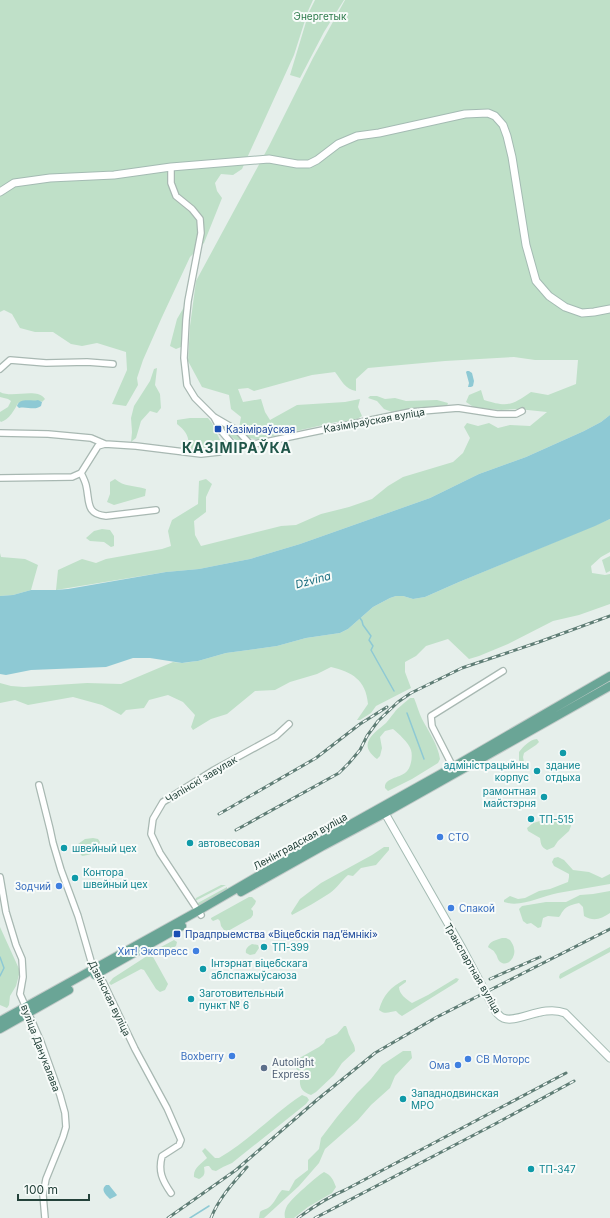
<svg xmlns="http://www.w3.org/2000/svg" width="610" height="1218" font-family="Inter,sans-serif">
	<rect width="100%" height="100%" fill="#e6efeb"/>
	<path fill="#bfe0c8" d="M0,0H313L308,11L294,55L242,169L233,175L221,174L215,183L217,191L222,198L204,243L190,257L162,317L143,360L137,378L138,385L126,406L112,404L127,370L126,352L97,343L82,346L71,344L53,332H35L20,328L12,314L4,310L0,312Z
		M315,0H344L324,32L300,78L290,75L309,12Z
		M345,0H610V415L601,422L584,431L526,457L479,474L430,498L300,544L250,559L219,565L199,569L166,572L56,590L58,570L82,559L96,563L106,559L162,549L171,546L168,531L172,520L198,504L199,481L206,479L212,484L206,497V512L194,521L195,535L201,546L281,526L296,525L321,514L349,507L372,499L388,486L403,477L453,462L463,453L470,438L464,427L467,423L478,426L489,423L498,428L510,425L530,426L547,412L518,409L501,410L475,408L466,402L469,395L481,390L484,400C507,407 511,406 531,392L548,395L576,384L578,360H535L514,357L445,361L368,368L356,379V391C345,389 342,381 335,372L312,375L254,391L248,388L238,389L243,402L261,399L265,412L270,420L297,405L345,402L360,399L358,407L362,416L354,421L336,422L310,428L276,435L260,440L249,438L239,428L241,417L231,409L229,395L202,387L188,361L190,326L196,281L269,146L313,58Z
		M184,307L183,344L181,347L176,349L170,346L177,319Z
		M157,368L155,385L160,394L161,408L157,413L150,411L141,421L136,438L131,442L132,432L131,418L134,406L150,381L154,369Z
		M0,392C13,399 36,387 45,399L42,402L41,401L18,403C15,409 9,420 1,422L0,421V412L8,407L11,401L8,399L0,397Z
		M370,396H377L385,399L395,398L406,401L437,400L448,403L447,406L392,412L384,409L377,401L368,398Z
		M190,418H208L212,423L222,444C209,451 202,452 188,449C190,437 186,431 177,424V420Z
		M223,425L238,435L241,438L240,441C231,440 227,432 223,425Z
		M115,479C124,487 134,485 146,489L145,496L114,505L107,502L110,494V482Z
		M610,519V552L601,557L591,566L592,573L605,575L610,574V604L579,615L553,621L508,644L479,656L469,659L448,639L426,646L416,656L405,662V672L411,688L376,706L371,713L360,720H357L368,704C366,680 352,672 331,667L317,674L290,682L275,690L255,691L227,714L211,719L193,730L191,727L195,715L183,702L168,695L149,700L144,708L126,710L121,715L102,705L73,697L28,705L15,700L0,703V683L11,686L24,687L87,683L121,684L173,662L182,663L198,661L226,653L277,646L306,638L340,633L348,629L373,607L390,598L396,596H403L413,599L425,597L459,582Z
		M102,529L110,530L114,536V546L111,547L104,542L90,541L86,538L94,531Z
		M0,553L1,557L25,559L38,565L31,590L13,595L0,596Z
		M610,556V571L606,573L602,560Z
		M410,698H414C417,705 419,713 422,719C429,732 438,745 440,759L438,763L412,779L388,791L385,788C384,778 399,778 405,773C411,769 413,757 411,750C409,743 398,733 393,729L385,731L380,737L382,748L380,756L377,759C357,744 373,734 386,723C389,720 391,716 394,713C398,707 405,703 410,698Z
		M537,739L539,742L536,745L524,753L523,757L524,762L521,763L519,761V752C524,746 529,740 537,739Z
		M547,819L554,820L559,823L567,821L571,823V826L569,831L558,841L554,847L547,850C541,847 541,844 540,838L528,831L527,828L533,823Z
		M93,838L98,839L100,842C96,853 94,854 82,856L77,850L78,844L85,839Z
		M384,847H389V850L376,865L361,868L353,876L348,875C341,881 337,888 330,893C318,901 305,908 292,915L291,913L300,899L321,883L372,855Z
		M558,857L564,860L573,870L589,872L602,878L610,874V884C593,887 575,890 558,893C541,896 521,908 504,902V900L510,896L518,899L525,898L539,891L550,889L568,882L569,877V874L554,866L552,862L554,858Z
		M221,885H226L195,901L196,898Z
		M227,887V890L200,905L196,904Z
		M610,891V913C601,919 594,922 584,916L583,907L579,903C574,904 566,906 563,911C561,913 561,915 559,917L548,916L543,918L541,927L538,928L531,923L527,924L523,921L519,909L522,906L546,902H566L580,895L593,894Z
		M249,897H252L256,901L255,904L251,909L253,911V915L251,918L228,931L224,930L221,926L220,921L218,919L213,921L211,919V918Z
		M0,927L20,971L16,986L10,996L9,1005L7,1008L0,1005Z
		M502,938H506L510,940C512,943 514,946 514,949C516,955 510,966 502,963C497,961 498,956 495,953C494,950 490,949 488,947C490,941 496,940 502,938Z
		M174,940L177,942L176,946L164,953L163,952L161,947Z
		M252,944L258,945L259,948L255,954L250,955L246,953C245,949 248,946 252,944Z
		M610,947V952L560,979L559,977L560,974Z
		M152,955L168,984L165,990L160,992L156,989L144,970L141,969L111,985L109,983L113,978L147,956Z
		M456,978L459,979L457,982L402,1016L399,1014L396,1011C389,1012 385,1015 379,1010C383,995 391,987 404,980H406V982L399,987C399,994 406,999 412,1003L428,995Z
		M344,1026H346C348,1030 348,1034 350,1037C352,1043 355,1044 355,1051L342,1063L334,1075L316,1092L311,1095C301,1092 298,1085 301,1075C297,1071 294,1066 296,1060L319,1047L324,1043L326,1039L337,1034Z
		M403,1051H411L412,1058L395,1076L390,1088L371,1105L358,1120L325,1149L319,1163L299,1186L264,1218H259L260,1212C263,1209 265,1210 268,1208C275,1203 277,1195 282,1190L289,1191L295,1180L308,1170V1160L319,1149L321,1138L337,1117L357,1093L371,1079L382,1065Z
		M302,1095L307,1097L309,1100L306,1104L232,1163L223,1167L216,1171L212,1170L209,1166H207L204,1167C205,1173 205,1176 199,1179L194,1177C193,1168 201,1164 207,1158L202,1151L205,1148L215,1158H219C249,1141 273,1114 302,1095Z
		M324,1172C331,1175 333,1179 336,1187L332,1193L308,1207L294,1218H285C284,1213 285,1210 287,1206C291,1199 317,1176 324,1172Z"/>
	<path fill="#8ec9d4" d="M467,371H469L472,373L474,381L473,386L471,387H468L469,383L466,372Z
		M38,400L42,402L41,406C35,411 26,406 19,408L17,406C20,397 31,402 38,400Z
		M610,415V519L595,526L459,582L425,597L413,599L403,596H396L390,598L373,607L348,629L340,633L306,638L277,646L226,653L198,661L189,662L182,663L150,658H133L106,667L31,670L6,675L0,674V596L13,595L31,590H56L68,589L166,572L199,569L219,565L250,559L300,544L430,498L479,474L526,457L584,431L601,422Z
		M106,1185H109L117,1195L116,1196L110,1199C106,1195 100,1190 106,1185Z"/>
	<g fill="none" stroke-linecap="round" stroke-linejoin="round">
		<path stroke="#8ec9d4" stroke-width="1.5" d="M360,618L362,621L363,625L371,636L369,640L373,646L371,650L394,691
			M407,713L424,759
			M0,957L4,968L0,976
			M190,1218L209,1206"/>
		<defs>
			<path id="street" d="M171,167V183L176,196L192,209L200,219L201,233L188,301L186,320L184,358L187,385L195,398L214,417L238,431L250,444
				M0,369L10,360L46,363L87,362L113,364
				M214,417L222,432L234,446
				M0,433L48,434L91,438L105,444L136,446L201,454L219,452L234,446L261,443L308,433L410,412L458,408L497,414H516L522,411
				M81,473C83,477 85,481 86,485C90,501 85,514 106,516L156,510
				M0,478L72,477L81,473L98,446L105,444
				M454,769L432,726L431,716L503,671
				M39,785L50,829L53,843L61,870L78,916L91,961L103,982L135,1049L167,1108L181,1140L179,1145L162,1156C158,1171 162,1180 171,1193
				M0,877L6,912L16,945L22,959L23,977L20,994L41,1042L60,1095L65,1113L66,1127L63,1137L46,1179L43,1195L45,1218
				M201,915L160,853L151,834L153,819L163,802L214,770L276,736L289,724"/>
			<path id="secondary" d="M0,192L14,183L50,178L114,175L171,167L269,159L297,164H309L317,160L338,144L357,136L379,133L465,114L488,113L495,116L503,125L507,136L512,157L526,245L536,281L549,296L565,307L582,313L594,312L610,309
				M382,808L462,948L496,1012C498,1014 500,1017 503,1018C517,1024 543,1004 565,1013L610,1058"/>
			<path id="primary" d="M241,892L323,846L385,813L610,686
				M95,975L182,926
				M0,1021L198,911L265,872L453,767L610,676
				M0,1029L69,990"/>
		</defs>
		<use href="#street" stroke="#a8b8b2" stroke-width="8"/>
		<use href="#secondary" stroke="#a4bbb3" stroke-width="9"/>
		<use href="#primary" stroke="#c2cac8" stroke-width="10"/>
		<use href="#street" stroke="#fff" stroke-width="5.5"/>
		<use href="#secondary" stroke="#fff" stroke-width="7"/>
		<use href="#primary" stroke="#6aa596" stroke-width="8"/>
		<defs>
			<path id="rail" d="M219,814L316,758L360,724L387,707
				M236,830L339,773L349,763L360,750L367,736L378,721L398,702L411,693L462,668L539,642L610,616
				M490,979L540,957
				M168,1218L236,1170L318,1099L375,1053L437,1017L610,929
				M211,1218C219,1198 233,1183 247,1167
				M298,1218C313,1207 328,1197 345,1190L566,1073
				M315,1218L495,1124L574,1081"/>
		</defs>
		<use href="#rail" stroke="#5f7d75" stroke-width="3"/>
		<use href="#rail" stroke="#f7fbf9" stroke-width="1.5" stroke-dasharray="4.5" stroke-linecap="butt"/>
	</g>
	<g fill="#1a4fb4" stroke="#f7fbf9" stroke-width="1.5">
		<rect x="214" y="425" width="8" height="8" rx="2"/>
		<rect x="173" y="930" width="8" height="8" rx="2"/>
	</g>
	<g fill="#0f9aa8" stroke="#f7fbf9" stroke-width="1.5">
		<circle cx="563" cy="753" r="4"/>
		<circle cx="537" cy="771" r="4"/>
		<circle cx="544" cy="797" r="4"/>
		<circle cx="531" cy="819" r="4"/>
		<circle cx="190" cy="843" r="4"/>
		<circle cx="64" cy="848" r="4"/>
		<circle cx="75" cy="878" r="4"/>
		<circle cx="264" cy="947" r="4"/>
		<circle cx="203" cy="969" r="4"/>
		<circle cx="191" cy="999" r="4"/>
		<circle cx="403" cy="1099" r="4"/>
		<circle cx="531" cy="1169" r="4"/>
	</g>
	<g fill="#3f7fe0" stroke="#f7fbf9" stroke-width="1.5">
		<circle cx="440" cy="837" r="4"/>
		<circle cx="59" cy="886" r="4"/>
		<circle cx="451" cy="908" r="4"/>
		<circle cx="196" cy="951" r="4"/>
		<circle cx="232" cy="1056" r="4"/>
		<circle cx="468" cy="1059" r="4"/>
		<circle cx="458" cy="1065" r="4"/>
	</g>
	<circle fill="#5c6f8a" stroke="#f7fbf9" stroke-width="1.5" cx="264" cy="1068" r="4"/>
	<g text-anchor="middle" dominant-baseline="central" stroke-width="4" stroke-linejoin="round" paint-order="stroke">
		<g font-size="10" fill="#2d7a4b" stroke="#f7fbf9">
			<text x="320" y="16">Энергетык</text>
		</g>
		<g font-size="10" fill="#24423a" stroke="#f7fbf9">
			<text transform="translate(374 420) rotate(-10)">Казіміраўская вуліца</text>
			<text transform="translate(201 779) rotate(-31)">Чэпінскі завулак</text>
			<text transform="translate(300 841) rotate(-29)">Ленінградская вуліца</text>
			<text transform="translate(473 968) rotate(60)">Транспартная вуліца</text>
			<text transform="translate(110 998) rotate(64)">Дзвінская вуліца</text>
			<text transform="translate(41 1048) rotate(69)">вуліца Данукалава</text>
		</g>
		<g font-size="10" fill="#164399" stroke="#f7fbf9" text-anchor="start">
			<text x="226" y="429">Казіміраўская</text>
			<text x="185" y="934">Прадпрыемства «Віцебскія падʼёмнікі»</text>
		</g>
		<g font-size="10" fill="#0d838f" stroke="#f7fbf9" text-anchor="start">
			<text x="529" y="765" text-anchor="end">адміністрацыйны<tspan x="529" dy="12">корпус</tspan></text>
			<text x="563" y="765" text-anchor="middle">здание<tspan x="563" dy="12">отдыха</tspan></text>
			<text x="536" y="791" text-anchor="end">рамонтная<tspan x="536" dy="12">майстэрня</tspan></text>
			<text x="539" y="819">ТП-515</text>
			<text x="198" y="843">автовесовая</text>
			<text x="72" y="848">швейный цех</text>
			<text x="83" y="872">Контора<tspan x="83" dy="12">швейный цех</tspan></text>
			<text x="272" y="947">ТП-399</text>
			<text x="211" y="963">Інтэрнат віцебскага<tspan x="211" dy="12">аблспажыўсаюза</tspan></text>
			<text x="199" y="993">Заготовительный<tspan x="199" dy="12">пункт № 6</tspan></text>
			<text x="411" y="1093">Западнодвинская<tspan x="411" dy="12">МРО</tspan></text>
			<text x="539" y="1169">ТП-347</text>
		</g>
		<g font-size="10" fill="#366cbe" stroke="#f7fbf9" text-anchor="end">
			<text x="448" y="837" text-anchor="start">СТО</text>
			<text x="51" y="886">Зодчий</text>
			<text x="459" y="908" text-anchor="start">Спакой</text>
			<text x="188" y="951">Хит! Экспресс</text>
			<text x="224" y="1056">Boxberry</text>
			<text x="476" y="1059" text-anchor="start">СВ Моторс</text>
			<text x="450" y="1065">Ома</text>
		</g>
		<g font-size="10" fill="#4e5e75" stroke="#f7fbf9" text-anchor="start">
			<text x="272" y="1062">Autolight<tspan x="272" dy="12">Express</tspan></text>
		</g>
		<g font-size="11" font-style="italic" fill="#1c6f80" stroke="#f7fbf9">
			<text transform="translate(313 580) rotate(-15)">Dźvina</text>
		</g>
		<g font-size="14" font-weight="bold" letter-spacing="1" fill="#1f5548" stroke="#f7fbf9">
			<text x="237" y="447">КАЗІМІРАЎКА</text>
		</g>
	</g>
	<path d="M18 1194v6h71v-6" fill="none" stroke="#24423a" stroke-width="2"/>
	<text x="24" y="1194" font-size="12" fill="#24423a" stroke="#f7fbf9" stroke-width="3" paint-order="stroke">100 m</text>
</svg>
